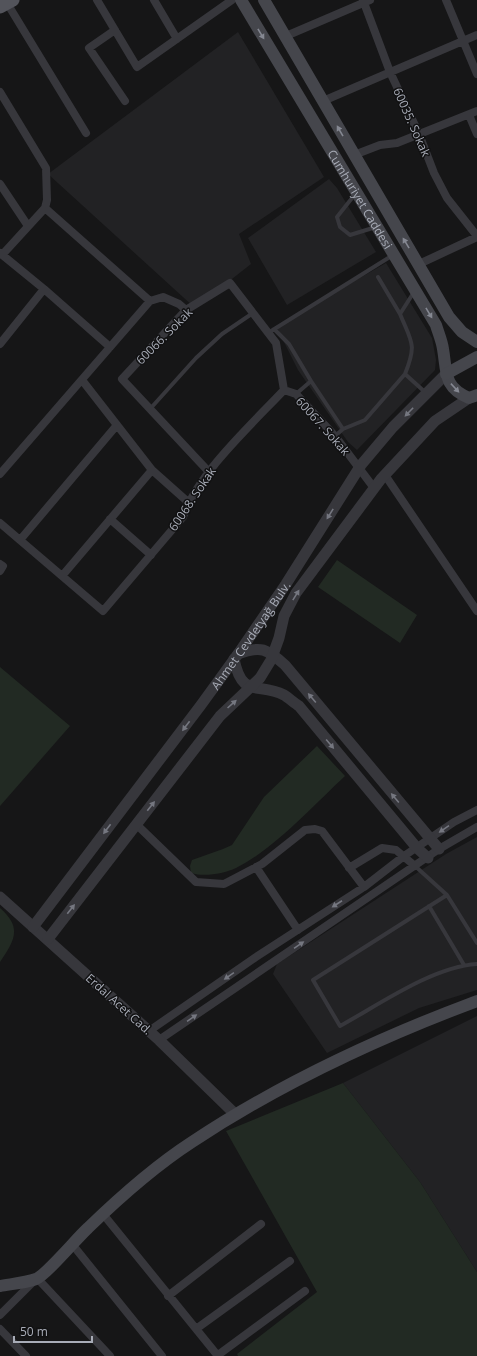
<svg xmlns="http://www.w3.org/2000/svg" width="477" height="1356" font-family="'Open Sans',sans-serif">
	<rect width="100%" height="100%" fill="#161617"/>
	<path fill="#222224" d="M238,32L324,177L239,234L251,264L195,308L48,174Z
		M329,179L337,188L376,252L287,305L248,238Z
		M386,263L432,338L436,360L435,370L357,450L348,442L298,370L276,326Z
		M477,837V990L419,1008L327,1053L273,974L277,964L446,854Z
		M477,1016V1272L420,1182L343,1083Z"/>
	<path fill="#222a23" d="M337,560L417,615L400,643L318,587Z
		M0,667L70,726L0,806Z
		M317,746L345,776C314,805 273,850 236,868C223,874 204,877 191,873L190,866L192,860L223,849L232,845L264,797Z
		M0,908C23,928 14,941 0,962Z
		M343,1083L420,1182L477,1272V1356H238L237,1354L317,1292L226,1131Z"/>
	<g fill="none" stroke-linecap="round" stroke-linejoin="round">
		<path stroke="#37373c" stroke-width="4" d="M356,193L337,217L340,227L350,235L376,227
			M378,277L400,314L414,292
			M400,314C412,343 417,344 405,374
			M274,329L289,344L311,381L296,394
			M268,333L393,255
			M311,381L343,429L335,436
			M150,409L196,358L222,334L253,313
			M343,429L365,420L405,374L426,393
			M415,866L447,895L477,943
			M447,895L313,980L340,1026C380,1004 432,967 477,964
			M429,906L464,965"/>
		<path stroke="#37373c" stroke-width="8" d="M97,0L137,67L232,0
			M154,0L177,39
			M363,0L390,72L419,134L434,173L447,198L477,236
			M446,0L477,74
			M7,3L86,133
			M115,30L89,48L125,101
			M286,36L370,0
			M0,92L46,168L47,200L45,208L2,255
			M323,101L477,35
			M469,115L477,134
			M354,155L380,145L397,143L477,111
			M0,184L28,226
			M45,208L150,301
			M0,253L44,289L110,347
			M419,264L477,237
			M0,344L44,289
			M82,380L152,470L188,502
			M209,472L122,379L186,310L230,283L276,343L284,390L296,394L335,436L374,488
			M0,474L150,301L163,297L179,304L186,310
			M385,475L477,611
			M110,519L151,555
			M0,523L103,611L183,517C198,473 251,425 284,390
			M20,540L117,425
			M0,564L3,566L0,571
			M62,576L152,470
			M136,824L196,882L224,884L262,864L305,830L315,829L322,831L364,887
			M256,867L298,930
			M349,868L382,848L396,850L415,866
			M149,1031L256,957L364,887L404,856L454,822L477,810
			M159,1040L439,849L477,827
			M103,1214L218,1356
			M72,1244L162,1356
			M168,1296L261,1224
			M0,1315L37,1278L110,1356
			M0,1329L26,1356
			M196,1329L290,1261
			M218,1355L305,1291"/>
		<g stroke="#37373c" stroke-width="11">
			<path d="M238,654C261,645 267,649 285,665L439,849"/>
			<path d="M234,659C242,699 258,682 284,695C289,698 294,703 299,706L417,848L428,858"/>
			<path d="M0,897L159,1040L235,1114"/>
			<path id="s1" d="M33,927L201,705L238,654L286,584L361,465L393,427L446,374"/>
			<path d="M48,939L220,716L260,678L271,660L279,638L284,616L296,593L381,479L435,421L469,398"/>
		</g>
		<g stroke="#45464c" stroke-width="12">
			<path id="s2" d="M241,0L436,325C438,332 442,341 443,349C447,372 443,387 469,398L477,395"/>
			<path d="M264,0L449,317L462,332L477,342"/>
			<path d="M446,374L477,357"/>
			<path d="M0,1286C11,1284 25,1283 36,1279C46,1275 77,1238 88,1228C120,1197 155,1166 192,1142C281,1083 378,1038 477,1001"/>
		</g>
		<path stroke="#53545b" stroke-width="13" d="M0,7L13,0"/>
	</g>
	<defs><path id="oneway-solid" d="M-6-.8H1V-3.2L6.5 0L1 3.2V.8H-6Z"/></defs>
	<g fill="#858892">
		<use href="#oneway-solid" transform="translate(261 34) rotate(59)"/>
		<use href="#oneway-solid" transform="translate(340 131) rotate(-120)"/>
		<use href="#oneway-solid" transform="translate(406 243) rotate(-121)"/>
		<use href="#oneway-solid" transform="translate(429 313) rotate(59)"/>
		<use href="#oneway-solid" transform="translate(455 388) rotate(47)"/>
	</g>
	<g fill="#757780">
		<use href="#oneway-solid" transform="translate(409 412) rotate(134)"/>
		<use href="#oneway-solid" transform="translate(330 514) rotate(122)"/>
		<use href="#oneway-solid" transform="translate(296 595) rotate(-58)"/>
		<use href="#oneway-solid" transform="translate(312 698) rotate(-130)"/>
		<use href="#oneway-solid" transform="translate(232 704) rotate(-42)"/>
		<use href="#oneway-solid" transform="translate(186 726) rotate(127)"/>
		<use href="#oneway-solid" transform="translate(330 744) rotate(50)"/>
		<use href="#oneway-solid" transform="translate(395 798) rotate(-130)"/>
		<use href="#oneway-solid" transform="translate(151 806) rotate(-52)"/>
		<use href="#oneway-solid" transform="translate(107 829) rotate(127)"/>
		<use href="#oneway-solid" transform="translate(444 829) rotate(146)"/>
		<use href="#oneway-solid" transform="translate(337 904) rotate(147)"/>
		<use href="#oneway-solid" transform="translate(71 909) rotate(-52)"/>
		<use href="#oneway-solid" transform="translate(299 945) rotate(-34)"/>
		<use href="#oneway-solid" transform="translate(229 976) rotate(145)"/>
		<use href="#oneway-solid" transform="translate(192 1018) rotate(-35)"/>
	</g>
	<g text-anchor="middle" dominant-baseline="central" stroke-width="3" stroke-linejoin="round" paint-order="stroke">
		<g font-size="12" fill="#a8acb7" stroke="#111112">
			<text transform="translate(412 122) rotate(66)">60035. Sokak</text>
			<text stroke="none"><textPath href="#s2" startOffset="232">Cumhuriyet Caddesi</textPath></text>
			<text transform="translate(164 336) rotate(-45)">60066. Sokak</text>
			<text transform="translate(323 426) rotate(48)">60067. Sokak</text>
			<text transform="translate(192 499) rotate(-56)">60068. Sokak</text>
			<text stroke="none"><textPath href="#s1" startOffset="364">Ahmet Cevdetyağ Bulv.</textPath></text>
			<text transform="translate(119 1004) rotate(42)">Erdal Acet Cad.</text>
		</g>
	</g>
	<path d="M14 1336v6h78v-6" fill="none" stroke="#a8acb7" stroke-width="2"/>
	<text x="20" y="1336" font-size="12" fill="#a8acb7" stroke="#111112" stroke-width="3" paint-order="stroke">50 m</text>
</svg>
